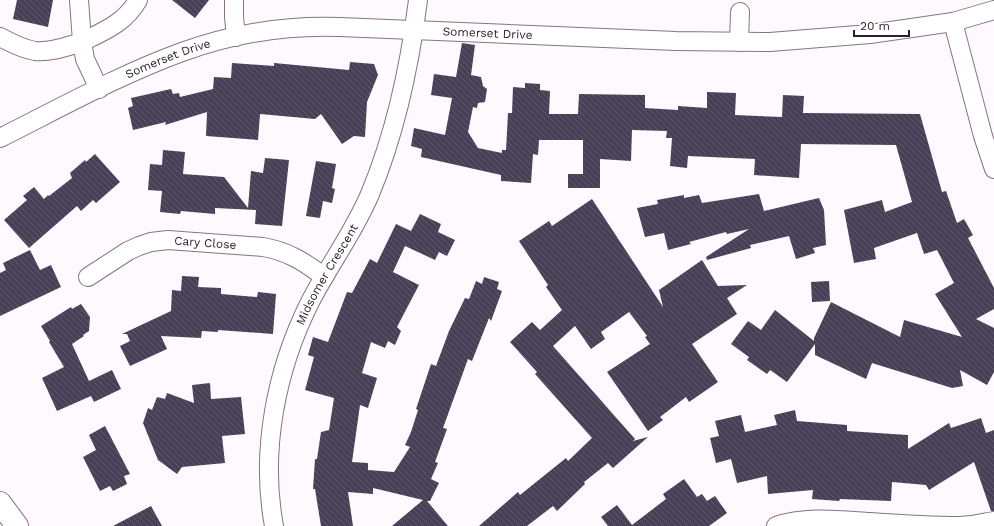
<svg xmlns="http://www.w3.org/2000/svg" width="994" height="526" font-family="'Work Sans',sans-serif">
	<defs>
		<pattern id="building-back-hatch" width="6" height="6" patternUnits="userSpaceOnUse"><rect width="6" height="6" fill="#484057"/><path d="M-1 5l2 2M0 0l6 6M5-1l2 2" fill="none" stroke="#60596c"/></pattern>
	</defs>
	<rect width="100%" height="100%" fill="#fef9fe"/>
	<path fill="url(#building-back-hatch)" d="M17,0H53L48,27L13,19Z
		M172,0H209L195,18Z
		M462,43L475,45L471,75L481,77L483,86L487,89L485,102L478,103L477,108L473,107L468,132L478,148L502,153V150H506L508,113H512L513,87L525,88V83L540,84V90L550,91L549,114H578L579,94L645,95V108L678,110V106L707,108V92L736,93L735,115L782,117L783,95L804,96L803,113L920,114L942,192L946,191L957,223L964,219L973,235L968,238L994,288V309L976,319L994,328V372L987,385L960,370L963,386L952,388L872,363L866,379L815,355V344L787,382L770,370L767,374L747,360L749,357L731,344L748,321L761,330L775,310L814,341V338L831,302L900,337L904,320L962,337L935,294L954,283L937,250L924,254L917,233L874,248L876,259L854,263L844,210L882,200L885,212L912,202L896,145L801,144L799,178L754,175L755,159L688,156L687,168L670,166L672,138H666L667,131L632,130L631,161L600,159V188H568V174H583V140H539L538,155L533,154L531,183L501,181V175L421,157L422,149L411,146L414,128L445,135L452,98L431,95L434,74L456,77Z
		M350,62L374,64L378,75L367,102L365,137L354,136L342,144L321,114L315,119L260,114L258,140L206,136L207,112L165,125L166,122L133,130L128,108L133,106L131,98L171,89L173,94L179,93L180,97L213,89L214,77L231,78L232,63L274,66V63L349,70Z
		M163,150L185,152L183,174L224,177L248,208L251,171L263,173L265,158L289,160L282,226L255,224L256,210L215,208V214L181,211L180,214L160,212L162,191L148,190L150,164L162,165Z
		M95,154L120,182L96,203L93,200L81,211L77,206L29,248L4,220L27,200L23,196L34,187L44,199L48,195L49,196L72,178L70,173L85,160L86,162Z
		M316,161L336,164L332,188L335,189L332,203L323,201L320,218L306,216Z
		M759,194L764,211L819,198L824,210L826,245L813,248L815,253L796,259L789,236L750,245L751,248L707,260L706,257L749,229L727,234L726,232L689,242L691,244L668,250L664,233L645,237L637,208L658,204L657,200L684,195V198L699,195L702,203Z
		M592,199L663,307L659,290L702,260L718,286L747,285L727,298L737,314L692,344L718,382L689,402L686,397L660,417L663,420L648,431L607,372L650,344L645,337L647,336L629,312L601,332L605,339L591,349L575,326L553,346L635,439L633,441L648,437L613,468L608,463L584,482L585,484L557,511L553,506L527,526H479L518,492L520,495L566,458L568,461L592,438L535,374L537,372L510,342L532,322L540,330L562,310L546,287L548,285L519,241L549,221L552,226Z
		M420,214L441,224L438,232L455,240L447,256L439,252L435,260L405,246L393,272L419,285L397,327L401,331L395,345L388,341L385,348L371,342L362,373L377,378L368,408L360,405L352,462L368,463V470L394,472L410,447L405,445L411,432L418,410L416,409L431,364L436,366L449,331L465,298L469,299L476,281L482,284L484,277L499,282L497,289L502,291L491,321L489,318L472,361L468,359L443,428L447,429L435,462L438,463L431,479L439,483L430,501H427L448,526H392L423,500L373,488V494L348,492L353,526H321L315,489H313L315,459H317L321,432L329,430L334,398L305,390L314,357L308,355L313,337L328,342L347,292L352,293L370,259L377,263L396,224L411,231Z
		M30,250L40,270L51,265L61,287L0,316V273L6,270L3,263Z
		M182,276L199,277L198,287L221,288V294L257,297L258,292L276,294L273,334L218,330V332L202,331L201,338L161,336L167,349L130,366L120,346L130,341L127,334H122L171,311L172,290L181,291Z
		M829,281L830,301L812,302L811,282Z
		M81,304L90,317L89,331L83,335L84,336L72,344L89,381L112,370L121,389L94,402L91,396L57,411L42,378L64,367L49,342L50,341L41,326L71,307L72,309Z
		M210,383L211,399L241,397L245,434L222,436L225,463L182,467L177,474L158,460L143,423L148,408L152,410L157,397L165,399L167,393L194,403L192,385Z
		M795,410L797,421L847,425V431L908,435V449L949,423L951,428L981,418L986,433L994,430V511H991L974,462L929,490L926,485L892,482L891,501L840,499L839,501L812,499L813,490L768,494L767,476L737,483L731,459L716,463L710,438L719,436L715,421L741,415L745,432L777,425L774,415Z
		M105,426L130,474L124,476L127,484L113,491L110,486L100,491L83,457L96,450L89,435Z
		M684,479L697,497L702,494L707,501L715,496L727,513L709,526H608L601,517L617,505L632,525L666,499L663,494Z
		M151,506L162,526H113Z"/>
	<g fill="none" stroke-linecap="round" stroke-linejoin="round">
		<defs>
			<g id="minor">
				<path d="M234,0V17L236,37"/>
				<path d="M953,22L983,136L994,169"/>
				<path d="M0,37C11,43 23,49 35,51C50,53 68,46 82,42L79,0"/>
				<path d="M739,42L740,12"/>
				<path d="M99,89L85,59L82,42C104,31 125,23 138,0"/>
				<path id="s1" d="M0,138C60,108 119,75 182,52C232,34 287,25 340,27L676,41L770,42L870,34L953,22L994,10"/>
				<path id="s2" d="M88,277L128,251L139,246L151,242L168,240L263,247C287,251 305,262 324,277"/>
				<path id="s3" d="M274,526C260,451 276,370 310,302C329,265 354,232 370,194C395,134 410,64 418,0"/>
				<path d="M776,526C806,516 838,520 870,522C899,524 929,526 958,526C970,526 982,523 994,521"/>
			</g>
			<path id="secondary" d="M0,503L17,526"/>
		</defs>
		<use href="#minor" stroke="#887285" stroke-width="20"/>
		<use href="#secondary" stroke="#887285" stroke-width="24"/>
		<use href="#minor" stroke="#fff" stroke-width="18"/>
		<use href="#secondary" stroke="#fff" stroke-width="22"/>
	</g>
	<g text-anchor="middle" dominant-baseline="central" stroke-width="4" stroke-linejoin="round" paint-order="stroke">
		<g font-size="12" fill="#2a2129" stroke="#fff">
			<text stroke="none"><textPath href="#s1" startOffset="510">Somerset Drive</textPath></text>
			<text stroke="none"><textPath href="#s1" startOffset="186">Somerset Drive</textPath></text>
			<text stroke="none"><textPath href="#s2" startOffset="127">Cary Close</textPath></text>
			<text stroke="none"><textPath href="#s3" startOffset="263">Midsomer Crescent</textPath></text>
		</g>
	</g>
	<path d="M854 30v6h55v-6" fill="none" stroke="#2a2129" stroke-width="2"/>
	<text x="860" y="30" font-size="12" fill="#2a2129" stroke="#ffffff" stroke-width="3" paint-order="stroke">20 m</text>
</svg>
